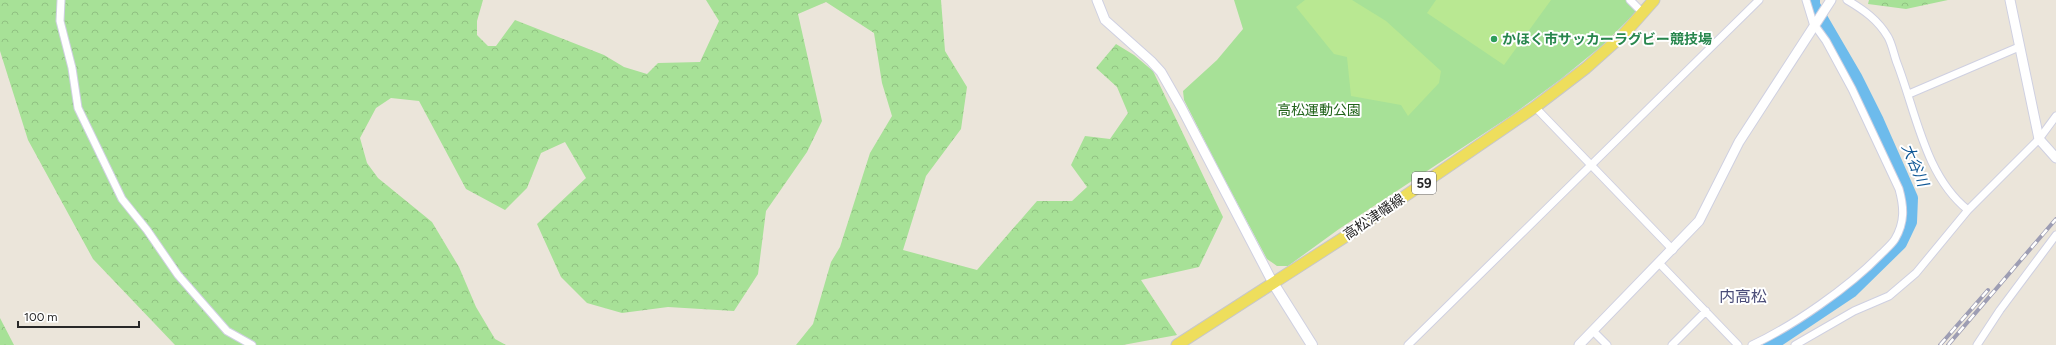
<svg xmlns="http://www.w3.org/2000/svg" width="2056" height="345" font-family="Figtree,'Noto Sans JP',sans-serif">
	<defs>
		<pattern id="forest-crowns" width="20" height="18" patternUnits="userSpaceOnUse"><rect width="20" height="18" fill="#a7e197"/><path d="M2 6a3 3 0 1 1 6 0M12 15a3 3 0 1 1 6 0" fill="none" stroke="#90c182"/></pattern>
	</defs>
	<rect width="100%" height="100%" fill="#ebe5da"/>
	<path fill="url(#forest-crowns)" d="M0,0H483L477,21V35L488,46H496L515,20L604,55L624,67L647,74L658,63L700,62L719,21L706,0H941L945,51L967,87L961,129L926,176L903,250L977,270L1037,201H1072L1087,187L1071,165L1085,136L1110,139L1128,113L1117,87L1096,68L1116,44L1134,55L1153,71L1223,217L1199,267L1141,280L1177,335L1123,345H796L813,324L831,262L840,247L870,153L892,116L882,83L874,33L826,2L798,14L822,121L807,152L766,211L758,274L734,311L668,307L622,313L587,303L561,277L537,224L586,178L565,142L541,153L527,188L505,210L466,189L419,101L391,98L376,108L360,138L367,163L378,178L432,222L459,267L476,307L495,339L506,345H175L93,259L28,140L0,51Z
		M1869,0H1948L1906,9L1868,4Z
		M0,318L14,345H0Z"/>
	<path fill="#a7e197" d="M1234,0H1627L1638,10L1604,44L1561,79L1512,115L1339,229L1288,266H1277L1267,259L1217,165L1184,100L1183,91L1217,60L1243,29Z"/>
	<path fill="#b9e892" d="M1305,0H1352L1386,21L1441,71L1439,83L1408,116L1401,105L1351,96L1347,57L1334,54L1296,7Z
		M1436,0H1551L1504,65L1427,13Z"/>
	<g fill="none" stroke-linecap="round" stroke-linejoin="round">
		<path stroke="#6dbbec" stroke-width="14" d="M1770,345L1851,291L1900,243L1910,222L1911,198L1877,121L1855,77L1813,5V0"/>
		<defs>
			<path id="minor" d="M61,0L60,21L72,68L78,108L122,199L147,230L178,275L227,331L252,345
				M1630,0L1643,13
				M1847,0C1864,10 1878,20 1888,37C1892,44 1894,55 1897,63C1916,112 1925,176 1968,210
				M1909,94L2019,47
				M1535,107L1673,250
				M1659,263L1738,345
				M1593,331L1607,345
				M1408,345L1759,0
				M1672,345L1706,311
				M1752,345C1793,326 1849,287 1881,254C1885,250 1892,244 1895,239C1905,222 1904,207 1899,189L1852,89L1826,41L1813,23L1806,0
				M1795,345L1854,311L1889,296L1916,273L1968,210L2039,139L2056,116
				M1977,345L2000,310L2056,235"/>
			<path id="tertiary" d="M1097,0L1105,20L1151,61L1161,72L1181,107L1273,283
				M2010,0L2039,139L2056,158
				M1579,345L1699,221L1739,142L1831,0"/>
			<path id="secondary" d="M1273,283L1312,345"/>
			<path id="primary" d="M1177,345L1354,231L1535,107L1586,68L1623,35L1654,0"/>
		</defs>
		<use href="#minor" stroke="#cfd0e1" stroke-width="9"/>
		<use href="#tertiary" stroke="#cfd0e1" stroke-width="11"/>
		<use href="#secondary" stroke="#cfd0e1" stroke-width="12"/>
		<use href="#primary" stroke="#c7c7c7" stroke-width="13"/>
		<use href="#minor" stroke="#fff" stroke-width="7"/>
		<use href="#tertiary" stroke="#fff" stroke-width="9"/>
		<use href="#secondary" stroke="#fff" stroke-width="10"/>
		<use href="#primary" stroke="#eede5c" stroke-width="11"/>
		<defs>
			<path id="rail" d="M1940,345L1988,290
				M1948,345L2056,219"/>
		</defs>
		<use href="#rail" stroke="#9d9db3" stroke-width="4"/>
		<use href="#rail" stroke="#fff" stroke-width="2.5" stroke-dasharray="8" stroke-linecap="butt"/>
	</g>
	<circle fill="#2e9e5b" stroke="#fff" stroke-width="1.5" cx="1494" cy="39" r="4"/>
	<g text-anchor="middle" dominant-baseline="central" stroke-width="4" stroke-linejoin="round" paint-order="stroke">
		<rect fill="#fff" stroke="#686868" stroke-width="1" x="1412" y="172" width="24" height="22" rx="3"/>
		<g font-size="13" font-weight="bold" fill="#282828">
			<text x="1424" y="183">59</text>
		</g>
		<g font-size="14" font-weight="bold" fill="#27864d" stroke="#fff" text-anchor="start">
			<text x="1502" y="39">かほく市サッカーラグビー競技場</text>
		</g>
		<g font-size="14" fill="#21631a" stroke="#fff">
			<text x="1319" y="110">高松運動公園</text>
		</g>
		<g font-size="14" fill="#282828" stroke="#fff">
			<text transform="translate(1374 217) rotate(-34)">高松津幡線</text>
		</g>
		<g font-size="15" font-style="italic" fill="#0f5795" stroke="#fff">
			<text transform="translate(1915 165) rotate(67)">大谷川</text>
		</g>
		<g font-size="16" fill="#4a4c78" stroke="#fff">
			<text x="1743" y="296">内高松</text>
		</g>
	</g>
	<path d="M18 321v6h121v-6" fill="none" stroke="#282828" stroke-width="2"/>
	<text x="24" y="321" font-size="12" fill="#282828" stroke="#ffffff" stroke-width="3" paint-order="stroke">100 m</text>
</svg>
